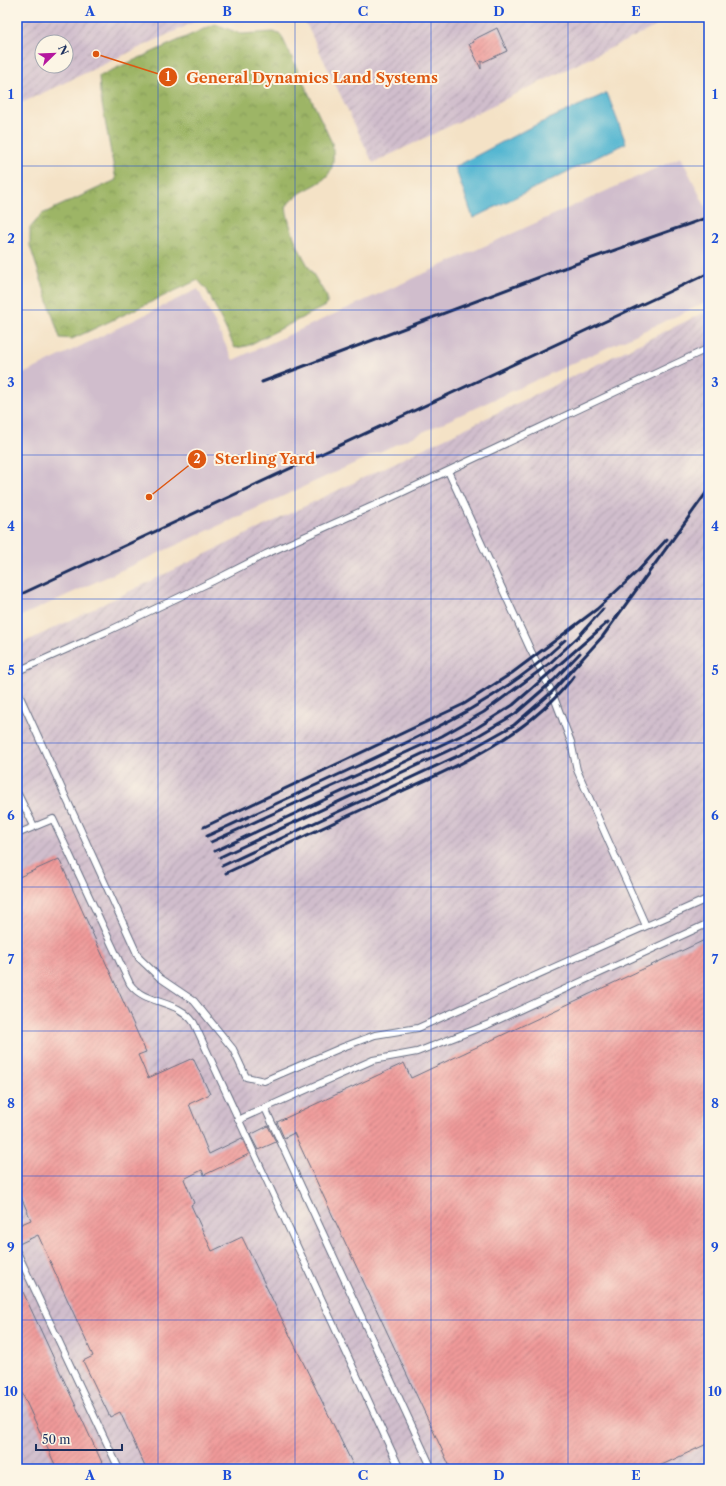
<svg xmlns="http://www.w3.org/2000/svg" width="726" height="1486" font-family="'Libre Caslon Text',serif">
	<defs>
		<pattern id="industrial-furrows" width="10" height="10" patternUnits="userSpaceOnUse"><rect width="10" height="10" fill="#d0bdcc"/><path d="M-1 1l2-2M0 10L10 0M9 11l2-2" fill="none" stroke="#a89aa9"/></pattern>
		<pattern id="forest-crowns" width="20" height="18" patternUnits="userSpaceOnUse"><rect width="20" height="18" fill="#9db566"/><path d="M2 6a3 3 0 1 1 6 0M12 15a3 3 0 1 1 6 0" fill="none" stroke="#7f9457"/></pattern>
		<pattern id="building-hatch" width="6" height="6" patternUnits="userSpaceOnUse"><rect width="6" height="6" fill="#ef9999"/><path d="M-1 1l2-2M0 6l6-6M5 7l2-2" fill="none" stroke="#c17d80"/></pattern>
	</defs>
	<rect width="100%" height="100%" fill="#fcf5e5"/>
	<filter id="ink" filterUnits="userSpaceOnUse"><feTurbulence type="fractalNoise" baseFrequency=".025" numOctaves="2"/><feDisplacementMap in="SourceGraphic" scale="8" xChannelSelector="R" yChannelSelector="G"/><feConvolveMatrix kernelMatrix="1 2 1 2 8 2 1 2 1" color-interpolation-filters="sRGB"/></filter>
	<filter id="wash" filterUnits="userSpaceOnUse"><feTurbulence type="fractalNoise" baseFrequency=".012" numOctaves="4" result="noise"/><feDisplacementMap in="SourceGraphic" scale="16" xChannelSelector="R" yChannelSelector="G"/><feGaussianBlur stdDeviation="0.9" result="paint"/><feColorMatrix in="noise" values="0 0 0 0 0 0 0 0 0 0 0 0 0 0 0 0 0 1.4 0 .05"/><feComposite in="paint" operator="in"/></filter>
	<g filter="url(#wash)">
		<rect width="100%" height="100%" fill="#f4e2c6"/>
		<path fill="url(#industrial-furrows)" fill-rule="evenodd" d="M17,17H205L17,105ZM42,42H66V66H42Z
			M303,17H675L373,163Z
			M709,310V1469H17V646Z"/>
		<path fill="#d0bdcc" d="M681,157L708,212L709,211V301L17,618V377L198,289L233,360Z"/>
		<path fill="url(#forest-crowns)" stroke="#5c7262" d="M215,24L241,34L274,32L281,35L332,143C341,191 303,180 286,207C291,242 309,267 327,297V305L247,346L235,348L207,290L198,280L72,339L60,338L30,246V228L42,214L116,180L100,93L99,76Z"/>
		<path fill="#52b6d1" stroke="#367298" d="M607,93L626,143L473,218L455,167L527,129Z"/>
		<g id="blocks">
			<path fill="url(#building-hatch)" d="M497,28L507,51L483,62L481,61V69L469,44L474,42L473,40Z
				M59,859L146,1052L138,1055L148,1078L193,1058L210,1094L189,1104L209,1154L242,1138L249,1154L204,1175L202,1170L184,1179L194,1203L191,1205L212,1251L242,1237L355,1469H146L120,1412L110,1417L83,1361L93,1356L38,1235L17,1245V1226L31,1220L21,1197L17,1198V878Z
				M709,938V1443L653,1469H451L294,1133L284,1138L277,1122L404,1063L411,1078Z
				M268,1126L276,1142L258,1150L250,1135Z
				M17,1279L105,1469H57L17,1382Z"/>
		</g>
	</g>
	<g filter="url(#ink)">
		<use href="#blocks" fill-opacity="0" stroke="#676e82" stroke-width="1"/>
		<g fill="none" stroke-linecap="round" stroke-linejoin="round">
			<defs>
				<path id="service" d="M448,471L531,651L552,692L571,742L577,770L646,926
					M17,674L20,670L108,631L213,581L266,554L386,500L709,348
					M17,690L139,958L160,978L194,1001L233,1049L246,1077L264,1081L343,1047L375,1035L418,1028L709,898
					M17,792L34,826
					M17,834L53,819L130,984C146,1006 177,998 194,1023L400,1469
					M265,1108L432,1469
					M238,1120L373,1060L417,1052L489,1024L709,923
					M17,1252L119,1469"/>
			</defs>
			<use href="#service" stroke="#676e82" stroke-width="8"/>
			<use href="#service" stroke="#fff" stroke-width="6"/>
			<path stroke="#1b2f5e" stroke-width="3" d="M262,382L561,269L709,217
				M17,596L709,273
				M204,827L464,704L512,673L597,609L637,572L667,539
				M207,836C259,812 311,787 364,763C438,728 504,697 565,640
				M211,842L442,736L484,712L550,663L578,637L603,609
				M215,851L475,729L513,705L608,622
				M220,857L469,741L515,714L554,680L580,653
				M222,866L466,752L514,725L552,692L603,636L709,489
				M226,873C278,849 329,825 380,801C451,769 526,739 574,676"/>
		</g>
	</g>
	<path fill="none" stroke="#1d4ed8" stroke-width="1" stroke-opacity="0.55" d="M158,17V1469M295,17V1469M431,17V1469M568,17V1469M17,166H709M17,310H709M17,455H709M17,599H709M17,743H709M17,887H709M17,1031H709M17,1176H709M17,1320H709"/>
	<path fill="none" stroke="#de5710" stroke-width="1.5" d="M96 54L168 77M149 497L197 459"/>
	<g fill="#de5710" stroke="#fcf5e5" stroke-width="1.5">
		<circle cx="96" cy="54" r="4"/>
		<circle cx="149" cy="497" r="4"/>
		<circle cx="168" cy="77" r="10"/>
		<circle cx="197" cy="459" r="10"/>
	</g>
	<g font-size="12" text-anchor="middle" font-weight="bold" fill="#fff">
		<text x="168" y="81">1</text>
		<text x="197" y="463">2</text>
	</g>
	<g font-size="15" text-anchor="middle" font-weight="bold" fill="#de5710" stroke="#fcf5e5" stroke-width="4" stroke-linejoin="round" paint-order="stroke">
		<text x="312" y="83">General Dynamics Land Systems</text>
		<text x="265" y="464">Sterling Yard</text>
	</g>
	<rect width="726" height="1486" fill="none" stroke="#fcf5e5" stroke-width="44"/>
	<g transform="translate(54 54) rotate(67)"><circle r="19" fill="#fcf5e5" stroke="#a2a6af"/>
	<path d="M0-3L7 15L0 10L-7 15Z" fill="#b5179e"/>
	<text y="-6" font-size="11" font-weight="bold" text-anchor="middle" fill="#1b2f5e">N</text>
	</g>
	<path d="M36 1444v6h86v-6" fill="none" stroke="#1b2f5e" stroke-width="2"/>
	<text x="42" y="1444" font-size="12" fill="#1b2f5e" stroke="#fcf5e5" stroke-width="3" paint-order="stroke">50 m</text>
	<rect x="22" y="22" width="682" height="1442" fill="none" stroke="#1d4ed8" stroke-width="1.5"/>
	<g font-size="13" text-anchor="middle" font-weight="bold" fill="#1d4ed8">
		<text x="90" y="16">A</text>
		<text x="227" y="16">B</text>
		<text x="363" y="16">C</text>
		<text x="499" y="16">D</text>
		<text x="636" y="16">E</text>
		<text x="11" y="99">1</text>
		<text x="715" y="99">1</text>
		<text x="11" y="243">2</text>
		<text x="715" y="243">2</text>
		<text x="11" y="387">3</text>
		<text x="715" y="387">3</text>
		<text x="11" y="531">4</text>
		<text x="715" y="531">4</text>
		<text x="11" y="675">5</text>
		<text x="715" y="675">5</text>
		<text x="11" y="820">6</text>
		<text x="715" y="820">6</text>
		<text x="11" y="964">7</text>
		<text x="715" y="964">7</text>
		<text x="11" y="1108">8</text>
		<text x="715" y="1108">8</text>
		<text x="11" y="1252">9</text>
		<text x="715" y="1252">9</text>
		<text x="11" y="1396">10</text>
		<text x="715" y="1396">10</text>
		<text x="90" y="1480">A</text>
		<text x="227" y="1480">B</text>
		<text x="363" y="1480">C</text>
		<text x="499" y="1480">D</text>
		<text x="636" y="1480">E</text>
	</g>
</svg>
